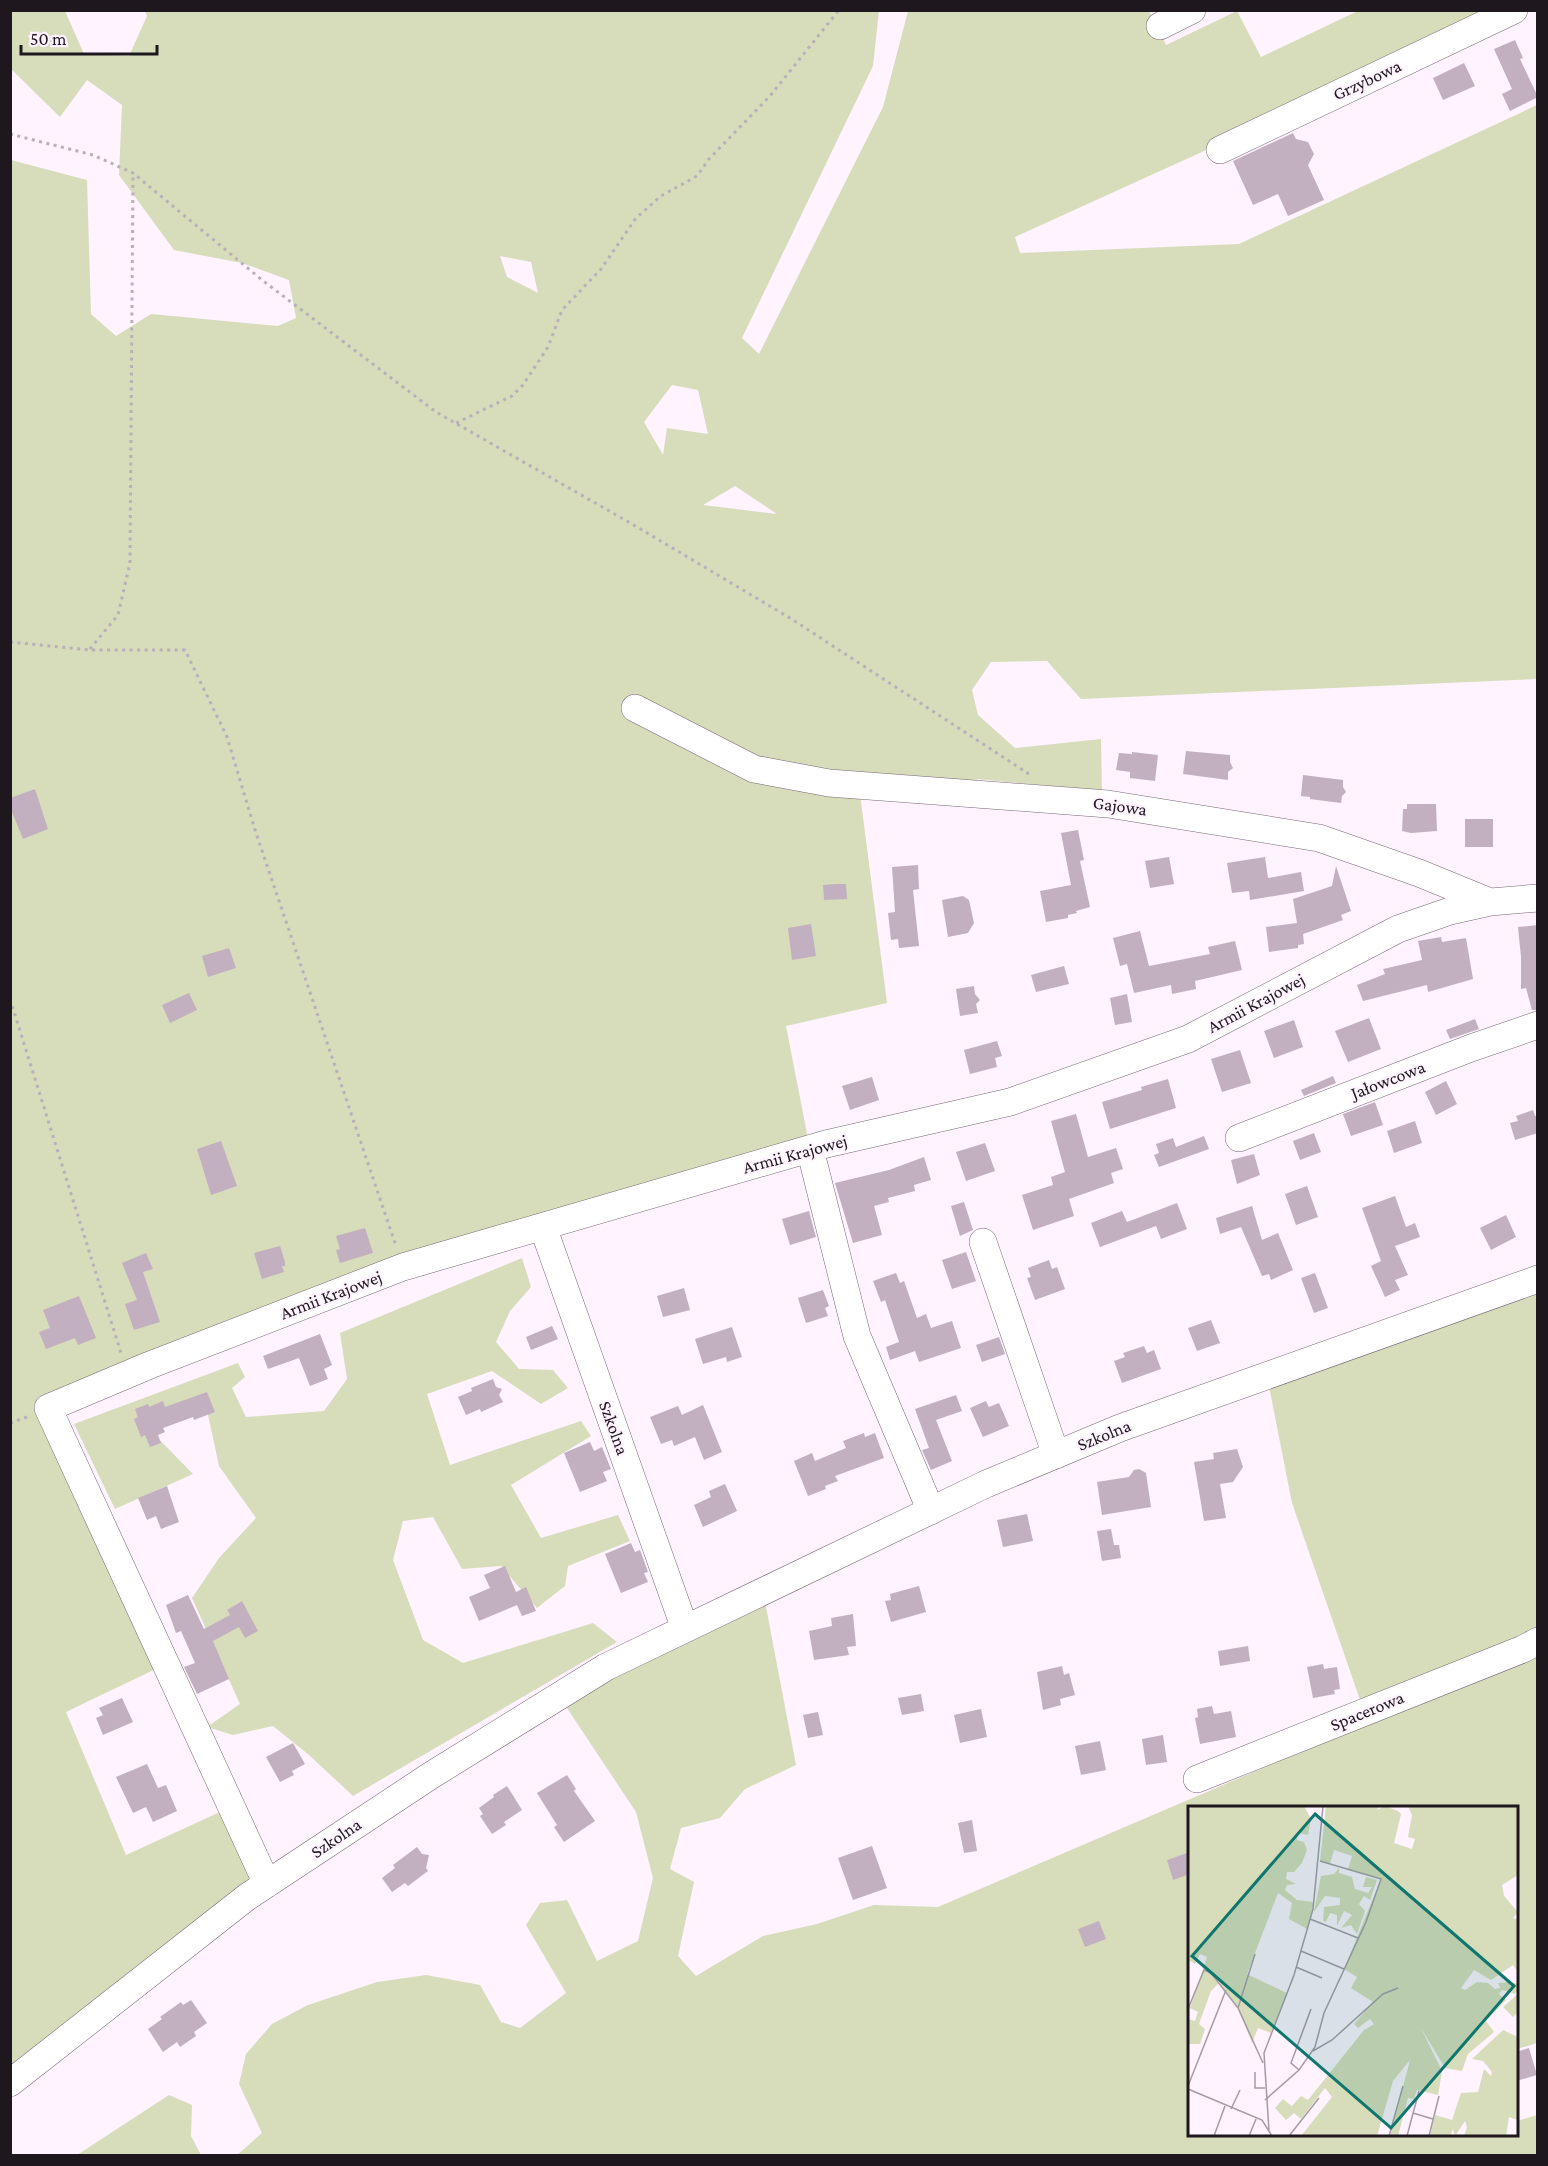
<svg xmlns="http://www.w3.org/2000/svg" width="1548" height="2166" font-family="'Crimson Pro',serif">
	<rect width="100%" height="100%" fill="#fef3fe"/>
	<path fill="#d7dcba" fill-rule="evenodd" d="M11,11H65L84,54L129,56L147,16L145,11H879L873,66L742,338L759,354L883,107L908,11H1149L1166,45L1237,11L1261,57L1358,11H1493L1215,146L1015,237L1020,253L1239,244L1537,105V679L1081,699L1047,661L991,662L972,690L978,715L1015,748L1101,739L1102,791L977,779L976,795L859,786L887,1003L786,1026L810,1149L403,1267L49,1408L166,1664L66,1712L126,1855L231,1807L267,1884L11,2083V160L87,180L91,314L116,336L151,314L278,326L296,318L289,280L242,263L174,250L119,175L122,105L87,80L60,117L11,69ZM500,256L531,262L538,293L507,277ZM672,385L698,390L708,434L667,428L663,455L644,422ZM735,486L777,514L703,505Z
		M522,1258L531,1287L510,1311L496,1342L519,1369L553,1370L568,1388L541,1404L492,1371L427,1394L450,1465L581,1421L591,1436L511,1485L541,1538L618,1515L630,1541L568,1566L565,1586L537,1608L501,1566L462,1569L433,1517L403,1521L393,1560L423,1640L463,1663L593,1623L617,1642L353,1796L309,1755L273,1726L233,1735L207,1727L240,1704L192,1598L219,1558L256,1518L219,1466L207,1410L145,1425L193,1474L115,1509L74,1424L238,1363L245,1377L232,1388L246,1417L324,1411L347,1379L340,1333Z
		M1537,1279V2043L1517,2049L1516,1808H1190V2134H1516L1517,2121L1537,2115V2155L236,2156L262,2133L239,2084L246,2054L272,2024L308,2005L377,1982L426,1975L480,1985L501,2022L520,2028L566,1993L526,1925L540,1903L567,1900L597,1961L638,1941L653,1878L636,1812L559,1696L763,1591L796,1765L745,1789L720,1818L681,1828L670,1869L694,1882L678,1956L696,1976L763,1936L817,1924L874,1905L938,1907L1368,1723L1292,1503L1267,1376Z
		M169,2095L192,2105L191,2136L201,2155H77Z"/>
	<path fill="#c2b0c0" d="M1515,40L1523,58L1520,59L1538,97L1510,111L1502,94L1512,89L1494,49Z
		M1464,63L1475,86L1443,100L1433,78Z
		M1293,133L1296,139L1308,142L1314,154L1308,165L1324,200L1288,216L1278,194L1253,205L1233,161Z
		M1186,751L1230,755V762L1233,768L1228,772V780L1183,774Z
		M1132,752L1158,755L1155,781L1130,778V772L1116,770L1119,753L1132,754Z
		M1303,775L1343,780V787L1346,792L1342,796L1341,803L1310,799V797L1301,796Z
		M35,789L48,829L23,839L10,807V798Z
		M1407,804H1436L1437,831L1411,833L1402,831L1403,809H1407Z
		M1465,819H1493V847H1465Z
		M1078,830L1084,860L1080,861L1090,907L1076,911L1077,913L1068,915V918L1046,922L1040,891L1071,885L1061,833Z
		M1169,857L1174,884L1150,888L1145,861Z
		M1265,857L1268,878L1301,872L1304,891L1250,900L1249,891L1232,893L1227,863Z
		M918,865L919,889L913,890L919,946L899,948L898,939L891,940L888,913L895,912L892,867Z
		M1336,866L1351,911L1341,915L1343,920L1303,934L1304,944L1298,945V948L1269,952L1266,927L1297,923L1293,899L1332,886Z
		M836,884H846L847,899L824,900L823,885Z
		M963,896L969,900L974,923L968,933L948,937L942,900Z
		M811,924L816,956L792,960L788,928Z
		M1538,925V1010H1532L1526,988L1521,989V957L1518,927Z
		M1140,931L1149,966L1210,954L1208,947L1235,941L1242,970L1195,981L1196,989L1172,994L1171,985L1134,993L1127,964L1120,966L1113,938Z
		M1441,937L1442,942L1466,938L1473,979L1428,992L1427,985L1363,1001L1357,985L1385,974L1383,969L1422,960L1418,941Z
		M229,948L236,968L208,977L202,956Z
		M1064,966L1069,984L1036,992L1031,975Z
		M974,986L975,994L980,1000L976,1004L978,1013L960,1016L956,989Z
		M189,993L197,1010L170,1023L162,1005Z
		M1127,994L1132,1022L1115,1025L1110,998Z
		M1369,1018L1381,1049L1348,1062L1335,1031Z
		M1475,1019L1479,1029L1450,1039L1446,1030Z
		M1294,1020L1303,1047L1274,1058L1264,1031Z
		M997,1041L1002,1056L995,1058L997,1067L970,1074L964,1050Z
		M1240,1050L1251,1083L1222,1092L1211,1059Z
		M1333,1076L1336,1083L1304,1096L1301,1090Z
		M872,1077L879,1100L850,1110L842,1086Z
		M1168,1079L1176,1108L1110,1129L1102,1102L1142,1090L1141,1087Z
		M1446,1081L1457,1104L1436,1115L1425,1092Z
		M1375,1102L1383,1125L1351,1136L1343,1114Z
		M1533,1110L1535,1116L1538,1115V1133L1515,1140L1510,1123L1518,1121L1516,1116Z
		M1076,1114L1088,1157L1116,1148L1123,1169L1111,1173L1114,1183L1069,1199L1074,1216L1033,1230L1022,1195L1053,1185L1051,1177L1065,1172L1051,1121Z
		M1415,1121L1422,1143L1394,1153L1387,1131Z
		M1314,1133L1321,1152L1300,1160L1293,1141Z
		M1204,1136L1209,1149L1159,1167L1154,1155L1159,1153L1156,1144L1173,1138L1176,1147Z
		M221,1141L237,1186L211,1195L197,1149Z
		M985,1143L995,1171L966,1181L956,1152Z
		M1254,1154L1260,1175L1237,1184L1231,1160Z
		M924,1157L931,1180L914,1185L915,1191L888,1198L889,1202L874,1206L882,1235L853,1243L835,1183L889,1170Z
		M1307,1186L1318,1217L1296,1225L1285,1194Z
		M1395,1196L1406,1227L1415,1223L1420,1237L1395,1246L1408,1275L1395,1280L1400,1290L1385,1297L1371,1266L1381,1261L1362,1208Z
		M964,1202L973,1230L960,1236L951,1206Z
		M1177,1203L1187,1229L1161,1239L1156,1226L1100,1247L1091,1223L1122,1211L1127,1222Z
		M1252,1206L1262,1240L1278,1233L1293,1270L1271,1280L1269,1274L1262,1276L1241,1227L1220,1234L1216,1218Z
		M809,1211L816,1237L790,1245L782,1219Z
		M1506,1215L1516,1237L1491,1250L1480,1228Z
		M365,1228L373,1253L340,1263L336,1250L340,1249L336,1236Z
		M280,1246L285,1262V1266H282L284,1272L262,1279L254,1253Z
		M966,1252L976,1281L952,1289L942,1260Z
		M146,1253L153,1269L143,1272L160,1322L134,1330L125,1304L137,1300L122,1263Z
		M1049,1260L1052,1269L1057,1267L1065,1289L1035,1300L1027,1278L1031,1277L1028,1268Z
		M896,1273L900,1283L904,1281L917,1318L926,1314L931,1328L952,1321L961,1348L919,1362L915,1351L890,1360L886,1347L899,1342L885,1300L881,1302L873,1281Z
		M1315,1273L1328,1308L1314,1313L1301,1278Z
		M684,1288L690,1310L663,1317L657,1296Z
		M823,1290L829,1306L825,1308L828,1316L806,1323L798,1298Z
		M79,1296L96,1338L78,1345L75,1338L46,1349L39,1332L50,1328L43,1310Z
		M1211,1320L1220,1343L1197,1351L1188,1328Z
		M552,1326L558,1339L531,1350L526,1337Z
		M732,1327L742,1357L727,1362L726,1357L703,1364L695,1339Z
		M320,1334L332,1365L324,1369L328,1379L310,1386L299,1358L268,1369L263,1356Z
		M999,1337L1005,1354L982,1362L976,1345Z
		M1144,1346L1147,1353L1154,1350L1161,1369L1122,1383L1114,1361L1125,1357L1123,1353Z
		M493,1379L496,1387L502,1389L499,1395L503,1402L481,1412L480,1409L466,1415L458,1397L472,1391L471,1388Z
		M207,1392L215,1412L194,1420L193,1417L163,1428L165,1432L158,1435L161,1443L150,1447L145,1435L141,1437L134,1419L138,1417L135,1409L148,1404L149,1407L163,1401L165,1407Z
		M956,1395L962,1411L936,1420L952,1461L931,1470L922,1450L929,1448L915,1409Z
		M986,1401L989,1407L999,1403L1009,1426L983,1437L970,1408Z
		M703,1405L722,1452L704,1460L695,1437L674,1446L672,1440L661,1444L650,1417L678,1406L682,1415Z
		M864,1433L865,1437L875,1433L884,1458L835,1476L838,1481L825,1486L826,1489L808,1496L794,1461L812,1453L815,1461L846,1448L843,1441Z
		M590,1442L594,1451L602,1447L611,1469L603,1472L607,1481L580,1492L564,1453Z
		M1237,1449L1243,1467L1233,1482L1220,1484L1226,1518L1204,1521L1194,1462L1214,1459L1213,1453Z
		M1139,1469L1146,1473L1151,1507L1102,1515L1097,1482L1129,1477L1134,1470Z
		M725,1484L737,1511L703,1527L694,1505L711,1497L709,1491Z
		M167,1486L179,1522L161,1529L156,1516L147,1520L138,1498Z
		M1027,1514L1033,1541L1003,1547L997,1520Z
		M1111,1529L1114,1545H1119L1121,1558L1102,1561L1097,1531Z
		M631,1543L635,1552L640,1550L648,1572L644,1573L648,1582L621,1593L605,1554Z
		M505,1566L516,1592L526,1587L536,1611L522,1616L517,1605L479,1621L469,1597L490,1588L484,1575Z
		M919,1586L926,1612L891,1622L885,1601L891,1600L890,1594Z
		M188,1595L204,1629L230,1615L227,1610L242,1601L258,1631L245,1638L239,1627L213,1641L229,1679L197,1694L184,1667L195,1663L181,1631L176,1633L166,1605Z
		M853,1614L856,1646L847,1647L849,1655L814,1660L809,1631L832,1626L831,1618Z
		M1248,1646L1250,1661L1220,1666L1218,1651Z
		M1323,1664L1324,1669L1337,1667L1340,1689L1334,1690L1335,1694L1313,1698L1307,1667Z
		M1062,1666L1064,1675L1069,1673L1075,1695L1060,1699L1061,1705L1043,1710L1037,1672Z
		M921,1694L924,1711L902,1715L898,1698Z
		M122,1698L133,1722L103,1735L96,1718L103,1715L99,1708Z
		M1212,1706L1214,1714L1231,1711L1236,1737L1200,1744L1195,1718L1198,1717L1197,1709Z
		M981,1709L987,1737L960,1743L954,1715Z
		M818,1712L823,1735L808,1738L803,1715Z
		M1163,1735L1167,1762L1146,1765L1142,1739Z
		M1100,1741L1106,1770L1081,1775L1075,1746Z
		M293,1743L305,1764L292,1771L294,1775L280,1782L266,1757Z
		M147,1764L158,1788L166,1785L177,1811L153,1822L146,1807L133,1813L116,1777Z
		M567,1775L576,1789L574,1791L595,1821L564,1842L554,1827L557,1825L537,1793Z
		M507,1786L522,1810L504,1822L506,1825L492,1834L480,1816L483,1814L479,1808L494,1797L493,1795Z
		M972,1820L977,1851L964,1853L958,1823Z
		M872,1846L887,1888L853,1900L838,1858Z
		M417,1847L422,1854L429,1855L426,1868L428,1871L408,1886L405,1883L392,1892L382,1878L395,1868L393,1865Z
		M1190,1852V1874L1173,1880L1167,1860Z
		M1099,1921L1106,1939L1085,1947L1078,1929Z
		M191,2000L207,2023L194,2032L196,2036L180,2047L177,2042L163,2052L148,2029L162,2019L160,2017L181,2002L183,2005Z
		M1529,2048L1537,2075L1516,2081V2052Z"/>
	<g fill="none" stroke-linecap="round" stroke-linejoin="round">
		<defs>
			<path id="minor" d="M1160,26L1192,10
				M1220,150L1514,10
				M635,708L754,769L829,783L1108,804L1319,838L1419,873L1490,902
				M1239,1138L1471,1048L1538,1025
				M810,1149L857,1336L931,1511
				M543,1227L685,1629
				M983,1242L1056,1455
				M1197,1779L1523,1649L1538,1641
				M267,1884L48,1408L150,1365L403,1267L826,1144L1010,1102L1188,1039L1398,929L1450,911L1490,902L1538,898
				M10,2083L247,1897L430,1776L606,1667L986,1484L1120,1428L1538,1279"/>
		</defs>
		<use href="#minor" stroke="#766775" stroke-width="28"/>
		<path stroke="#b9b0b9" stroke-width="3" stroke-dasharray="3 4.5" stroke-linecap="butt" d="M10,134L93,155L133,173L262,280L436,412L632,524L790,618L1029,774
			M456,423L512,396L523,385L548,347L562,310L601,269L636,218L661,196L697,176L709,159L770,96L839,10
			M10,642L90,650H185L227,737L256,833L396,1246
			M90,649L118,615L130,563L133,173
			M10,999L121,1353
			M10,1423L27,1417"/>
		<use href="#minor" stroke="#fff" stroke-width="27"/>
	</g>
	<g text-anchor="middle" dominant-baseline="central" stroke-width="4.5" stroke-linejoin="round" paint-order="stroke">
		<g font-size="18" fill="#1e181e" stroke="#fef3fe">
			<text transform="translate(1367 80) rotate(-25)">Grzybowa</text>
			<text transform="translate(1120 806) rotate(8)">Gajowa</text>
			<text transform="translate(1256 1003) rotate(-28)">Armii Krajowej</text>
			<text transform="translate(1388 1080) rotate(-21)">Jałowcowa</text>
			<text transform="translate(795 1154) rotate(-15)">Armii Krajowej</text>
			<text transform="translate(331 1295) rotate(-21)">Armii Krajowej</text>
			<text transform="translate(614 1428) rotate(70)">Szkolna</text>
			<text transform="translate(1104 1435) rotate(-22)">Szkolna</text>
			<text transform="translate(1367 1711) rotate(-22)">Spacerowa</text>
			<text transform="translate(336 1838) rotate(-34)">Szkolna</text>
		</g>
	</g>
	<g transform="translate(1188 1806)">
		<rect width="330" height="330" fill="#fef3fe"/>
		<path d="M4,0H116L123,13L120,29L110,27L109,34L116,36L119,44L114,57L106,66H99L98,73L108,78L99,79L97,84L109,94L126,96L119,123L101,113L104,97L90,87L59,168L99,187L83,227L70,222L64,237L50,202L31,177L23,185L11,218L17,223L12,238H0V213L7,215L10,206L2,202L19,151L12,148L7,158L0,154V6ZM138,0H191L189,4L197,0L210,5L213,8L206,37L224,43L227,33L220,31L224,9L220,0H330V69L314,79L316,90L330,106L325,112L330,114V166L325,159L303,174L286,164L273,182L277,184L289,176L300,177L307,183L312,182L310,177L322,176L330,178V184L327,188L314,184L311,188L318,194L298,215L306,226L280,248L274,265L257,262L233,222L254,265L250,289L229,284L226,293L220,292L210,330H202L222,254L205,275L189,330H113L144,291L137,282L113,313L106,307L98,314L87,302L95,293L104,300L113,290L120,294L176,224L186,218L182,213L170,222L166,218L185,196L163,182L169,171L156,163L193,73L160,63L164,50L146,44L142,58L132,55ZM151,62V67L164,71L167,83L180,87L184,81H175L178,71L189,74L182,94L176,90L171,98L177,105L169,128L163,119L153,122L164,109L156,105L149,120V109L142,107L138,116L135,115L136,101L152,99V92L137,90L126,106L133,70L146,68ZM330,188V206L325,211L315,201ZM315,224L330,231V314L321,311L318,330H276L279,321L277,315L267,330L265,323L262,330H242L247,309L264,314L273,287L290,286L296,263L303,270L304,266L295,255L284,253Z" fill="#d7dcba"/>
		<path fill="none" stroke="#a49ba4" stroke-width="1.5" d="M122,113L170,132M113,145L156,163M108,161L134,172M50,202L67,148M0,203L16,164L23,167L50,202L75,257M125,245L144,234L195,188L210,182M111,264L103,257L123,203M67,266V282H77M0,280L38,184M0,283L74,314L84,330M77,294L111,264L127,241L136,207L178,116L193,73L132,55M43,303L52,284M225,307L245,313M81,325L76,247L106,169L125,103L135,0M26,330L37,300M61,330L68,313M101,330L131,292M201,330L215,280M219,330L231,285M241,330L251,290"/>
		<path fill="#0f766e" fill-opacity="0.15" stroke="#0f766e" stroke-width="3" d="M127,8L326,180L203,322L4,150Z"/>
		<rect width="330" height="330" fill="none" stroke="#1e181e" stroke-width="3"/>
	</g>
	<rect width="1548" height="2166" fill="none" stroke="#1e181e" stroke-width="24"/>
	<path d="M21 45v9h136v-9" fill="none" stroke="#1e181e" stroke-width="3"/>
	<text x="30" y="45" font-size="18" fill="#1e181e" stroke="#fef3fe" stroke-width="4.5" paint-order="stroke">50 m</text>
</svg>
